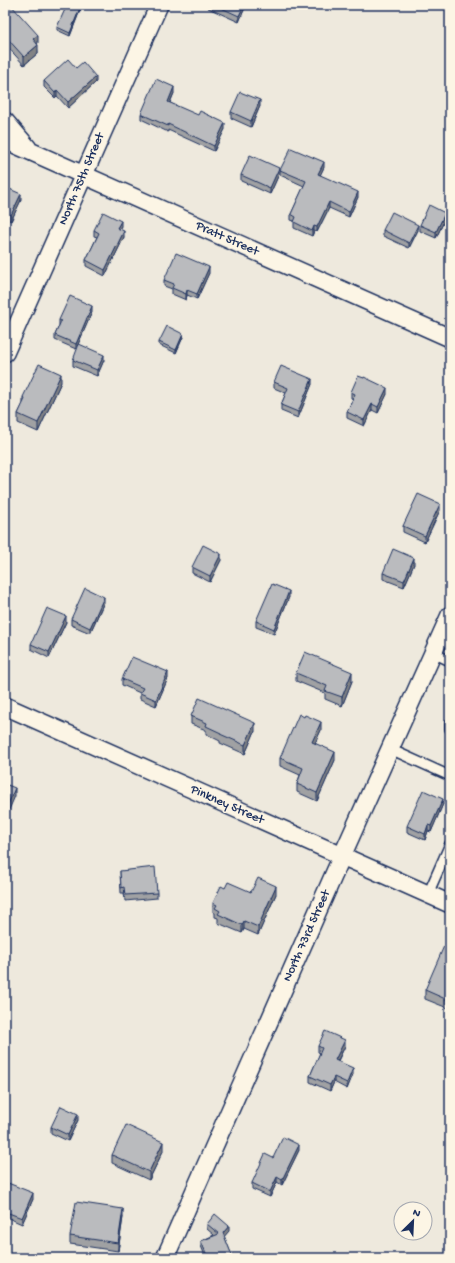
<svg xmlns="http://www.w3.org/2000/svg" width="455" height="1263" font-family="'Gochi Hand',sans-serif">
	<rect width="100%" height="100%" fill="#eee9dd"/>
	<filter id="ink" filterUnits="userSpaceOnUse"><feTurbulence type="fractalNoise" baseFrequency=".025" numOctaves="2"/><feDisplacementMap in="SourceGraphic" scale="8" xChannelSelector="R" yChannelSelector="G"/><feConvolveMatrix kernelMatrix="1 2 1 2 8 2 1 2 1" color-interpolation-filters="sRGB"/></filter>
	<g filter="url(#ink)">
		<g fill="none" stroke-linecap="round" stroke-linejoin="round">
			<defs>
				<path id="lane" d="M433,653L450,661
					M450,724V729
					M390,749L450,776
					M428,894L450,844"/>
				<path id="street" d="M5,121L28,148
					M5,140L450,338
					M5,353L159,5
					M5,706L450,904
					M165,1258L342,856L450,615"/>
			</defs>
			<use href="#lane" stroke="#1b2f5e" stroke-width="12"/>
			<use href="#street" stroke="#1b2f5e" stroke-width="20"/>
			<use href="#lane" stroke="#fcf5e5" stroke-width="9"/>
			<use href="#street" stroke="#fcf5e5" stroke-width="17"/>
		</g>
		<path fill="#a0a1a3" stroke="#1b2f5e" d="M5,5L38,43L37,44L38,53L24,65L6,45L5,46Z
			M82,5L70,36L57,30V27Z
			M208,5H246L239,22L208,8Z
			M76,68L96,82L68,108L57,96L55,98L44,87V81Z
			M174,93L170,103L225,129L214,151L168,130V132L141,119V114Z
			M260,106L251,127L231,118V112Z
			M324,167L320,175L358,197L349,217L329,208L317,232L314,231L312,236L294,228V221L291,220V214L304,186L280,175V170Z
			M279,174L270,194L241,181V175Z
			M5,187L21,200L11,221L5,218Z
			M445,219L436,238L420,231V225Z
			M121,226L119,229L124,237L105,276L86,266V260L97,237L94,236V230Z
			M383,230H418L409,248L383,236Z
			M209,273L197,299L187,295L186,300L172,294V289L164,286V280Z
			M92,312L76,349L55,340V335L59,326V320Z
			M183,337L176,353L159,345V342Z
			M73,360H104L97,376L73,366Z
			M61,382L38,432L18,423V414L23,404V397Z
			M274,382L312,384L298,418L281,411V405L286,393L274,388Z
			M351,392L387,394L378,413L372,410L364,426L347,418V412L353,399L351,398Z
			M440,510L425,542L403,532V526Z
			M221,560L210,582L192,573V567Z
			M414,564L404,587L383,579V573Z
			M289,597L274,634L256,627V621Z
			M104,602L90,633L71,625V619Z
			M66,622L49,658L31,649V644Z
			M296,673L352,681L342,706L325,699V693L296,681Z
			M168,678L156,706L140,699V693L122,685V679Z
			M191,716L255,731L245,754L220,743V741L206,734V730L191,724Z
			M321,730L315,743L335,760L317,801L297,792V784L300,775L280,766V758Z
			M443,804L431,832L428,831L425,840L407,832V826Z
			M120,871L157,893V898L125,901L124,893H121Z
			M225,888L251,892L276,894L258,935L244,929L242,933L218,923V918L215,917V913L213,912V903Z
			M450,949V1009L425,999V990Z
			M318,1046H345L338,1061L353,1074L347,1089L334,1082L330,1091L310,1082V1076L320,1053L318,1052Z
			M78,1120L68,1141L51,1133V1127Z
			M299,1150L282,1185L277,1182L270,1197L252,1189V1183L273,1158Z
			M163,1151L149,1180L112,1163V1155Z
			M5,1189L33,1199L22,1224L6,1217V1212L5,1211Z
			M123,1217L118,1251L70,1244V1236Z
			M207,1224L229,1231L224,1236L233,1258H206L201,1246V1241L214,1235L207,1229Z"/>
		<path fill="#828385" stroke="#1b2f5e" d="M81,5H82L70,36V33Z
			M244,5H246L239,22V16Z
			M38,35V43L33,48V39Z
			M6,37V45L5,46V38Z
			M38,45V53L24,65V57Z
			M96,77V82L68,108V102Z
			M174,87V93L168,107V102Z
			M57,90V96L55,98V93Z
			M260,100V106L251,127V121Z
			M225,123V129L214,151V146Z
			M324,162V167L318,180V174Z
			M279,168V174L270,194V188Z
			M358,192V197L349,217V212Z
			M21,194V200L11,221V215Z
			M329,202V208L317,232V227Z
			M445,213V219L436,238V232Z
			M121,221V226L117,233V228Z
			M418,225V230L409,248V243Z
			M314,226V231L312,236V231Z
			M124,231V237L105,276V270Z
			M209,267V273L197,299V294Z
			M187,290V295L186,300V294Z
			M92,306V312L76,349V344Z
			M183,334V337L176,353V350Z
			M104,355V360L97,376V370Z
			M61,374V382L38,432V423Z
			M312,379V384L298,418V412Z
			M387,388V394L378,413V407Z
			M372,404V410L364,426V420Z
			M440,504V510L425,542V536Z
			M221,554V560L210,582V576Z
			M414,558V564L404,587V581Z
			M289,591V597L274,634V629Z
			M104,597V602L90,633V628Z
			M66,616V622L49,658V652Z
			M168,672V678L156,706V700Z
			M352,672V681L342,706V697Z
			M321,722V730L312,750V742Z
			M255,723V731L245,754V745Z
			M335,752V760L317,801V793Z
			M15,788V796L5,819V811Z
			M443,799V804L431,832V826Z
			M428,825V831L425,840V834Z
			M276,886V894L258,935V927Z
			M244,921V929L242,933V925Z
			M345,1040V1046L335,1066V1060Z
			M353,1068V1074L347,1089V1083Z
			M334,1077V1082L330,1091V1085Z
			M78,1114V1120L68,1141V1135Z
			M163,1142V1151L149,1180V1172Z
			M299,1145V1150L282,1185V1180Z
			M277,1177V1182L270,1197V1192Z
			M33,1193V1199L22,1224V1218Z
			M123,1209V1217L118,1251V1243Z
			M229,1226V1231L223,1238V1233Z"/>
		<path fill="#babbbe" stroke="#1b2f5e" d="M5,5H11L38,35L33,39L38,45L24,57L6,37L5,38Z
			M67,5H81L70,33L57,27Z
			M215,5H244L239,16Z
			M68,59L76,68L83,62L96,77L68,102L57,90L55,93L44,81Z
			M156,79L174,87L168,102L198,115L200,111L225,123L214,146L168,124V126L141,114Z
			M240,92L260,100L251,121L231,112Z
			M291,148L324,162L318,174L358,192L349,212L329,202L317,227L314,226L312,231L294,222L296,217L291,214L306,181L280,170Z
			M250,155L279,168L270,188L241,175Z
			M5,187L21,194L11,215L5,212Z
			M429,205L445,213L436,232L420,225Z
			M103,212L121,221L117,228L124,231L105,270L86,260L99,233L94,230Z
			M392,212L418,225L409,243L383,230Z
			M176,253L209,267L197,294L187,290L186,294L172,288L174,284L164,280Z
			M70,296L92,306L76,344L55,335L61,321L59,320Z
			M167,326L183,334L176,350L159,342Z
			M79,344L104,355L97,370L73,360Z
			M39,364L61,374L38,423L18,414L25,399L23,397Z
			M281,366L312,379L298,412L281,405L288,388L274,382Z
			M358,376L364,378V377L387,388L378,407L372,404L364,420L347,412L355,394L351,392Z
			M418,494L440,504L425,536L403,526Z
			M203,545L221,554L210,576L192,567Z
			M393,549L414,558L404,581L383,573Z
			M272,584L289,591L274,629L256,621Z
			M85,588L104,597L90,628L71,619Z
			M47,608L66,616L49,652L31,644Z
			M305,652L352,672L342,697L325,691L327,686L296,673Z
			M132,657L168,672L156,700L140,693L143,688L122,679Z
			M199,698L255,723L245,745L220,734L221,733L206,726L207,723L191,716Z
			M299,714L304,717L305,715L321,722L312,742L335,752L317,793L297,784L303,768L280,758Z
			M5,784L15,788L5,811Z
			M423,790L443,799L431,826L428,825L425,834L407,826Z
			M155,867L157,893L125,895L124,887L121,888L120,871Z
			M258,878L276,886L258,927L244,921L242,925L218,914L220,911L215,908L217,905L213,903L221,886L225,888L228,882L251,892Z
			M444,946L450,949V1001L425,990Z
			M325,1031L345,1040L335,1060L353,1068L347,1083L334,1077L330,1085L310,1076L322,1048L318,1046Z
			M61,1106L78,1114L68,1135L51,1127Z
			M126,1125L163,1142L149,1172L112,1155Z
			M283,1137L299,1145L282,1180L277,1177L270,1192L252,1183L265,1154L273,1158Z
			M8,1183L33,1193L22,1218L6,1212L8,1207L5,1205V1189Z
			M76,1202L123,1209L118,1243L70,1236Z
			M215,1214L229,1226L223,1233L233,1258H208L201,1241L219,1234L207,1224Z"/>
	</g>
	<g text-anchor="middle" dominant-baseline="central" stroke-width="3" stroke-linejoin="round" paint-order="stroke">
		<g font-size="13" fill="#1b2f5e" stroke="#fcf5e5">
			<text transform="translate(82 179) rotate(-67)">North 75th Street</text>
			<text transform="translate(227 239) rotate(24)">Pratt Street</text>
			<text transform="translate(227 805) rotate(24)">Pinkney Street</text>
			<text transform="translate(307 936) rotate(-66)">North 73rd Street</text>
		</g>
	</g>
	<rect width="455" height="1263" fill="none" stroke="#fcf5e5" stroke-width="20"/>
	<rect x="10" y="10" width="435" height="1243" fill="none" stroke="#1b2f5e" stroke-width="1.5" filter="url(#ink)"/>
	<g transform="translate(413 1221) rotate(24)"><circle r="19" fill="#fcf5e5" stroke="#a2a6af"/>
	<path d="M0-3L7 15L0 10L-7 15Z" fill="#1b2f5e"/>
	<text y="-6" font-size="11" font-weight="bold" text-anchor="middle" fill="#1b2f5e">N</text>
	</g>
</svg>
